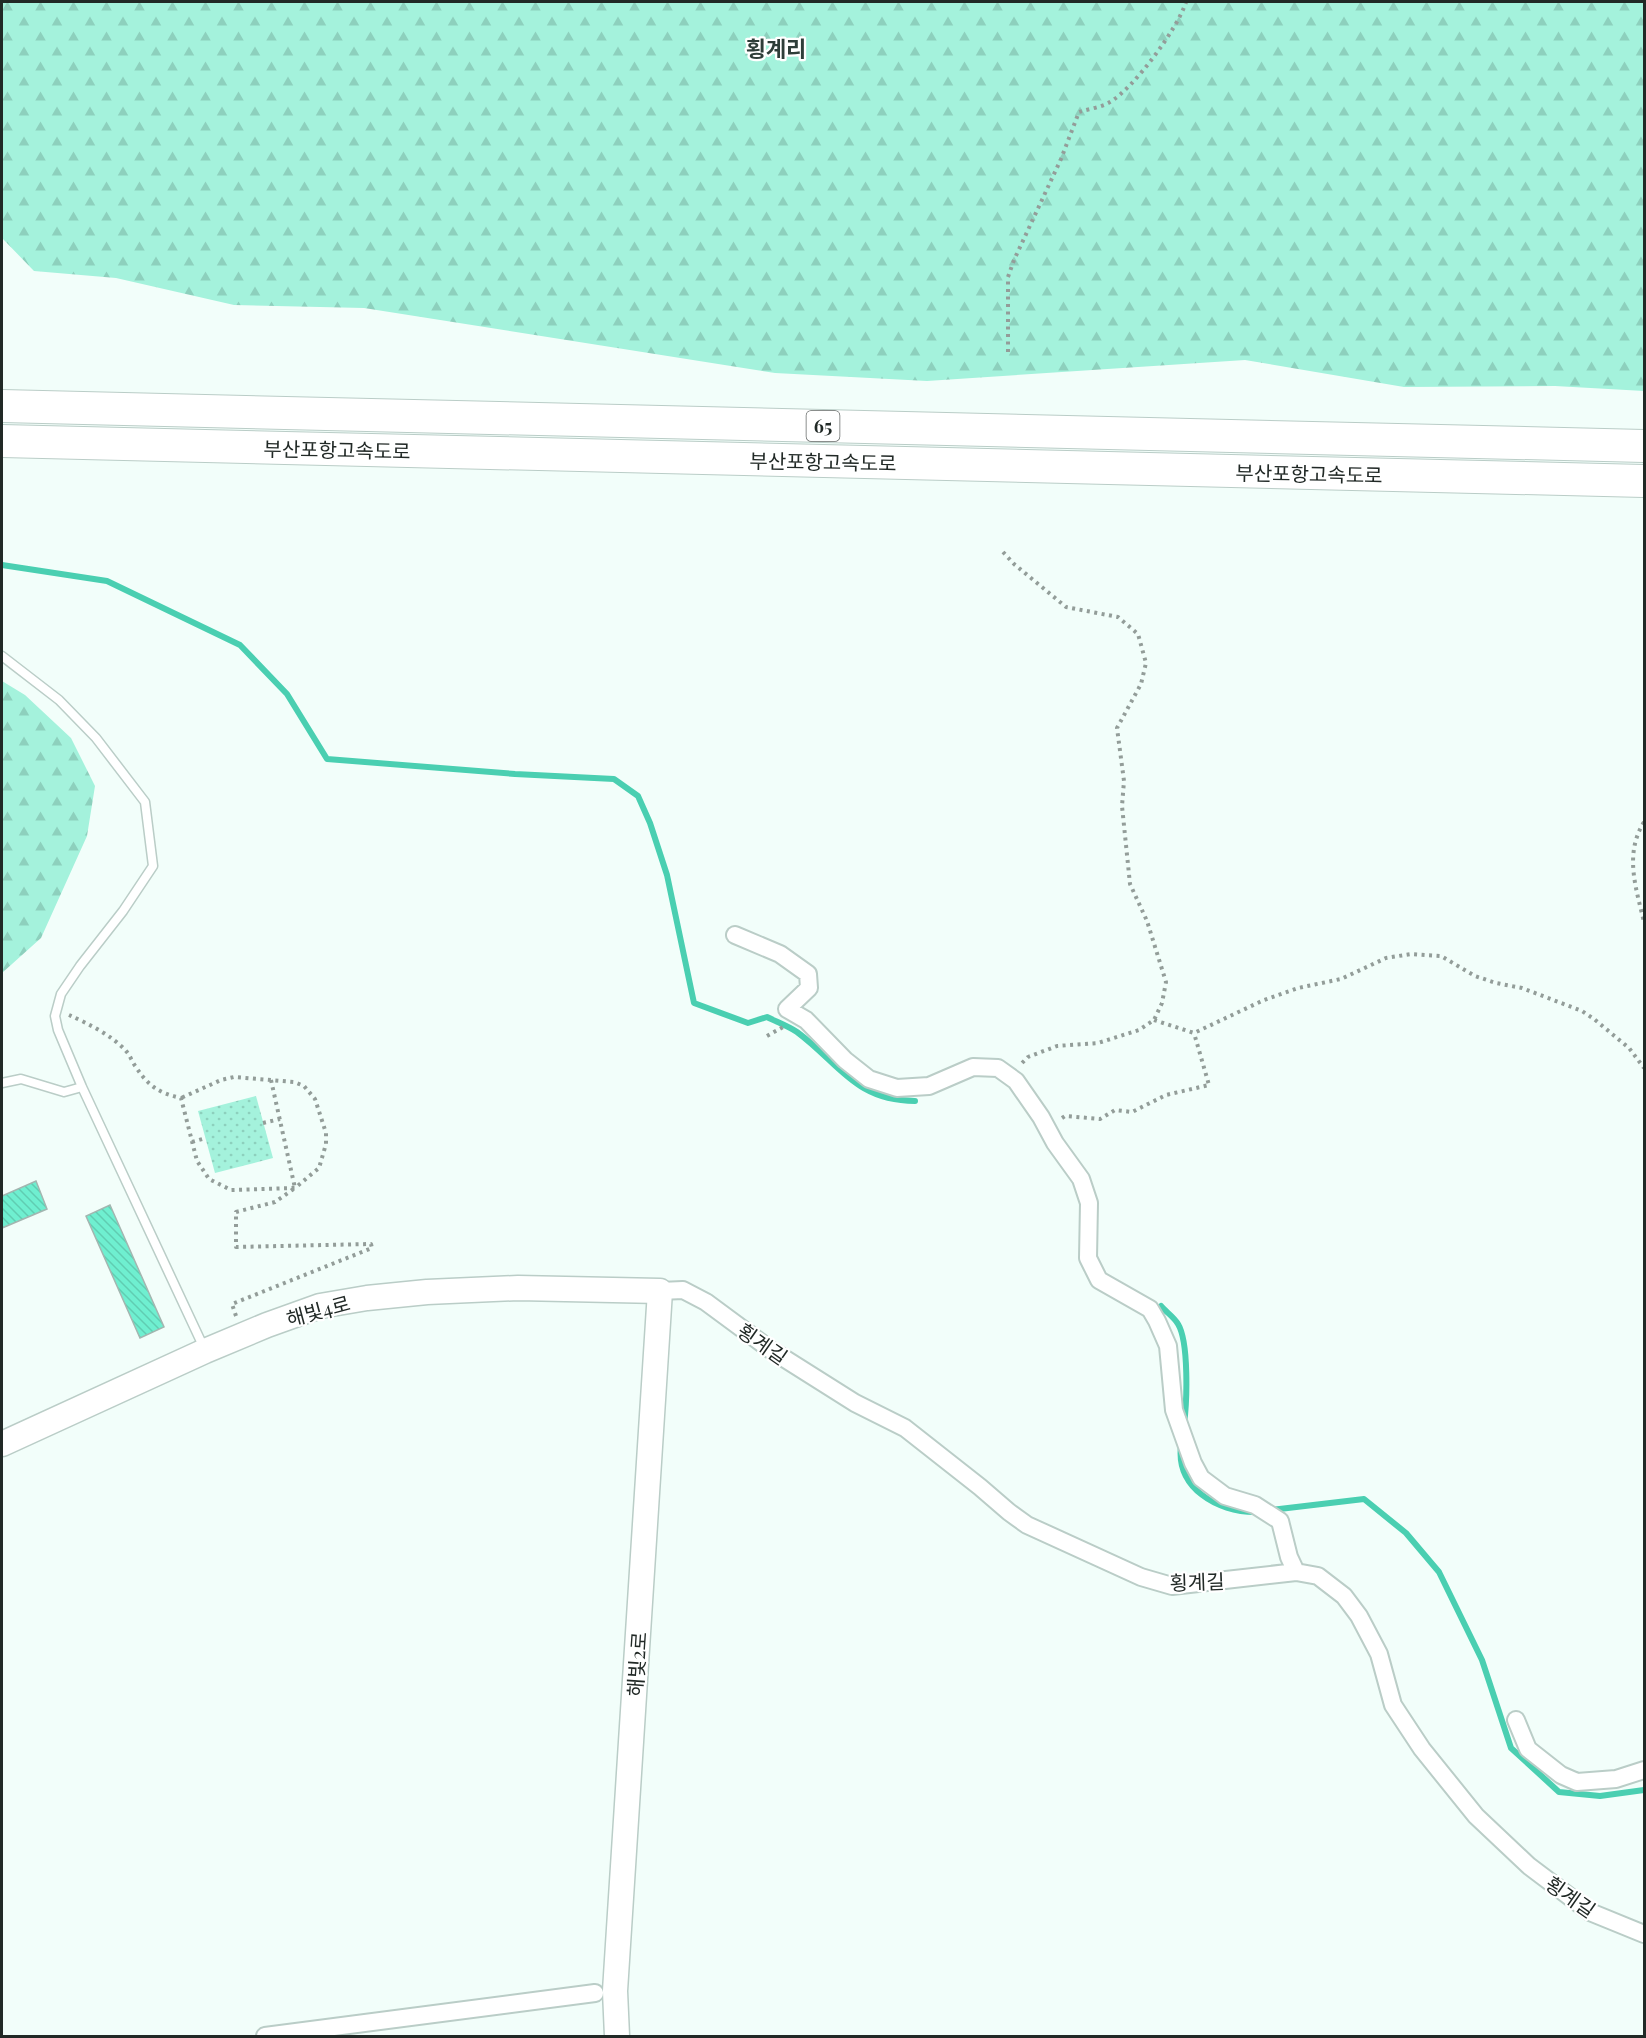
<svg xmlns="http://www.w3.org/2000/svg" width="1646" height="2038" font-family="'Playfair Display','Noto Sans KR',serif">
	<defs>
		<pattern id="grass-dots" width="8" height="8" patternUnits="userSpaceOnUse" patternTransform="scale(1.5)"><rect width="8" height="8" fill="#a4f2dc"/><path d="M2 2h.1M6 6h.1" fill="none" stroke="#8dd0bd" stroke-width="1.8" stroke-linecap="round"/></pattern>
		<pattern id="forest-firs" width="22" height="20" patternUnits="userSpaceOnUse" patternTransform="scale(1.5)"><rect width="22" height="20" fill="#a4f2dc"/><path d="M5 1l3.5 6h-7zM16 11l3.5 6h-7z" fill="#8dd0bd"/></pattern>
		<pattern id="building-back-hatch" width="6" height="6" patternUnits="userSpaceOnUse" patternTransform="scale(1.5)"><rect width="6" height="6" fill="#6fefd0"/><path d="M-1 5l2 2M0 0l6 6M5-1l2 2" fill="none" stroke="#60cdb2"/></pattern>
	</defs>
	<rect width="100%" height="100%" fill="#f2fefa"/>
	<path fill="url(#grass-dots)" d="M256,1096L273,1158L215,1173L198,1111Z"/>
	<path fill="url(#forest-firs)" d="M2,2H1644V391L1555,386L1404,387L1245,360L927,381L775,373L364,308L234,305L116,278L34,271L2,238Z
		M2,681L25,695L71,738L95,786L87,836L41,938L2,973Z"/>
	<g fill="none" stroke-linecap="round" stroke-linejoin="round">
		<path stroke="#4acfb1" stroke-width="6" d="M2,565L107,581L240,645L287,694L327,759L515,774L614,779L638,796L650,823L667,875L694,1003L748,1023L767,1017C777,1022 788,1026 797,1032C839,1063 855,1101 915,1101
			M1161,1306C1166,1312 1174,1317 1178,1324C1189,1342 1187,1402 1184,1424
			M1181,1446C1176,1488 1217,1512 1255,1512
			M1271,1510L1364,1499L1406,1533L1439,1572L1482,1660L1511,1748L1559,1792L1600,1796L1644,1790"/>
	</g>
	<path fill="url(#building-back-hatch)" stroke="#a3b6b0" stroke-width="1.5" d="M36,1181L47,1209L2,1228V1196Z
		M110,1205L164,1327L140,1338L86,1216Z"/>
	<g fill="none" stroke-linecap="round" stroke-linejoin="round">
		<defs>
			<path id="lane" d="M2,656L59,700L96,738L145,802L153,866L123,911L80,966L61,994L55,1016L58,1030L82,1087L204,1348
				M2,1083L21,1079L64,1092L82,1087"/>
			<path id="street" d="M735,935L780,954L808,974L809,988L787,1009L806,1020L845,1060L869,1079L897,1088L929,1086L973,1067L998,1068L1016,1081L1041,1117L1055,1143L1081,1179L1089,1203L1088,1258L1099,1280L1150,1309L1157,1321L1168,1346L1174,1410L1193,1463L1201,1478L1225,1496L1255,1505L1280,1521L1289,1557L1296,1572
				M660,1291L683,1290L706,1302L771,1350L855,1403L905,1428L980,1487L1009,1512L1027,1525L1141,1577L1172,1586L1296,1572L1318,1576L1344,1596L1359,1616L1379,1654L1393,1705L1422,1749L1476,1816L1529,1866L1590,1912L1644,1934
				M1516,1720L1528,1749L1561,1775L1577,1782L1616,1779L1644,1770
				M265,2036L595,1993"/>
			<path id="secondary" d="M2,1444L205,1351L267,1325L320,1306L367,1298L427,1292L518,1288L660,1291L615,1991L617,2036"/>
			<path id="highway" d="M2,406L1644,446
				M2,441L1644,481"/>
		</defs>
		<use href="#lane" stroke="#bacdc7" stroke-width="11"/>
		<use href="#street" stroke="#bacdc7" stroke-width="20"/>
		<use href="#secondary" stroke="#bacdc7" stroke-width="27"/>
		<use href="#highway" stroke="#bacdc7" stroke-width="34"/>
		<path stroke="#939d99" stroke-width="4" stroke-dasharray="3 4.5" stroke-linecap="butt" d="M1008,352V277L1014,260L1061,159L1079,112C1089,109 1102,107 1110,102C1134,88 1178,28 1186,2
			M1003,552L1014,564L1066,607L1118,617L1138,634L1146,663L1141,684L1117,728L1124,781L1122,806L1130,884L1147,921L1166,982L1162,1003L1154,1020L1139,1030L1098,1043L1057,1046L1028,1057L1020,1065
			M1644,822C1624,854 1636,888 1644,922
			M69,1015C87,1023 113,1036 126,1051C130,1055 132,1062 136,1067C148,1086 159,1093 181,1098L197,1161L209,1179L231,1190L295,1188L319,1168L326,1144V1133L315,1099L304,1086L294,1082L234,1077L221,1080L181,1098
			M1154,1020L1194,1033L1264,1000L1298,988L1341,979L1386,958L1411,954L1441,956L1475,976L1496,983L1522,988L1582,1011L1594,1019L1629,1048L1644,1068
			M767,1036L783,1027
			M1062,1118L1065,1116L1100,1119L1115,1110L1132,1112L1166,1095L1209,1085L1194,1033
			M263,1123L280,1119
			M192,1142L206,1138
			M236,1316L232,1304L372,1248L371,1244L236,1247V1212L275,1202L295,1188L271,1080"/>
		<use href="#lane" stroke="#fff" stroke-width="8"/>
		<use href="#street" stroke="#fff" stroke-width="16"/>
		<use href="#secondary" stroke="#fff" stroke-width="24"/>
		<use href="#highway" stroke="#fff" stroke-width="32"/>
	</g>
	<g text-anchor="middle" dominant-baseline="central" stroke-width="4.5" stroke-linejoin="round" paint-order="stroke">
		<rect fill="#fff" stroke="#646967" stroke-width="1.5" x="806.5" y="411" width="33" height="30" rx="4.5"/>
		<g font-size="18" font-weight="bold" fill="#212926">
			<text x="823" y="426">65</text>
		</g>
		<g font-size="20" fill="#212926" stroke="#fff">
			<text transform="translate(337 449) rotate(1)">부산포항고속도로</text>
			<text transform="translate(823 461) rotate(1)">부산포항고속도로</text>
			<text transform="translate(1309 473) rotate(1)">부산포항고속도로</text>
			<text transform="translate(318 1310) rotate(-15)">해빛4로</text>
			<text transform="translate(763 1343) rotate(35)">횡계길</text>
			<text transform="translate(1197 1581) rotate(-2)">횡계길</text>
			<text transform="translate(636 1664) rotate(-86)">해빛2로</text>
			<text transform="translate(1571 1896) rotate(35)">횡계길</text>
		</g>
		<g font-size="22" font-weight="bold" fill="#2e3e39" stroke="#fff">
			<text x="776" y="48">횡계리</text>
		</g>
	</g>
	<rect width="1646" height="2038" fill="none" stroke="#212926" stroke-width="6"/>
</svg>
